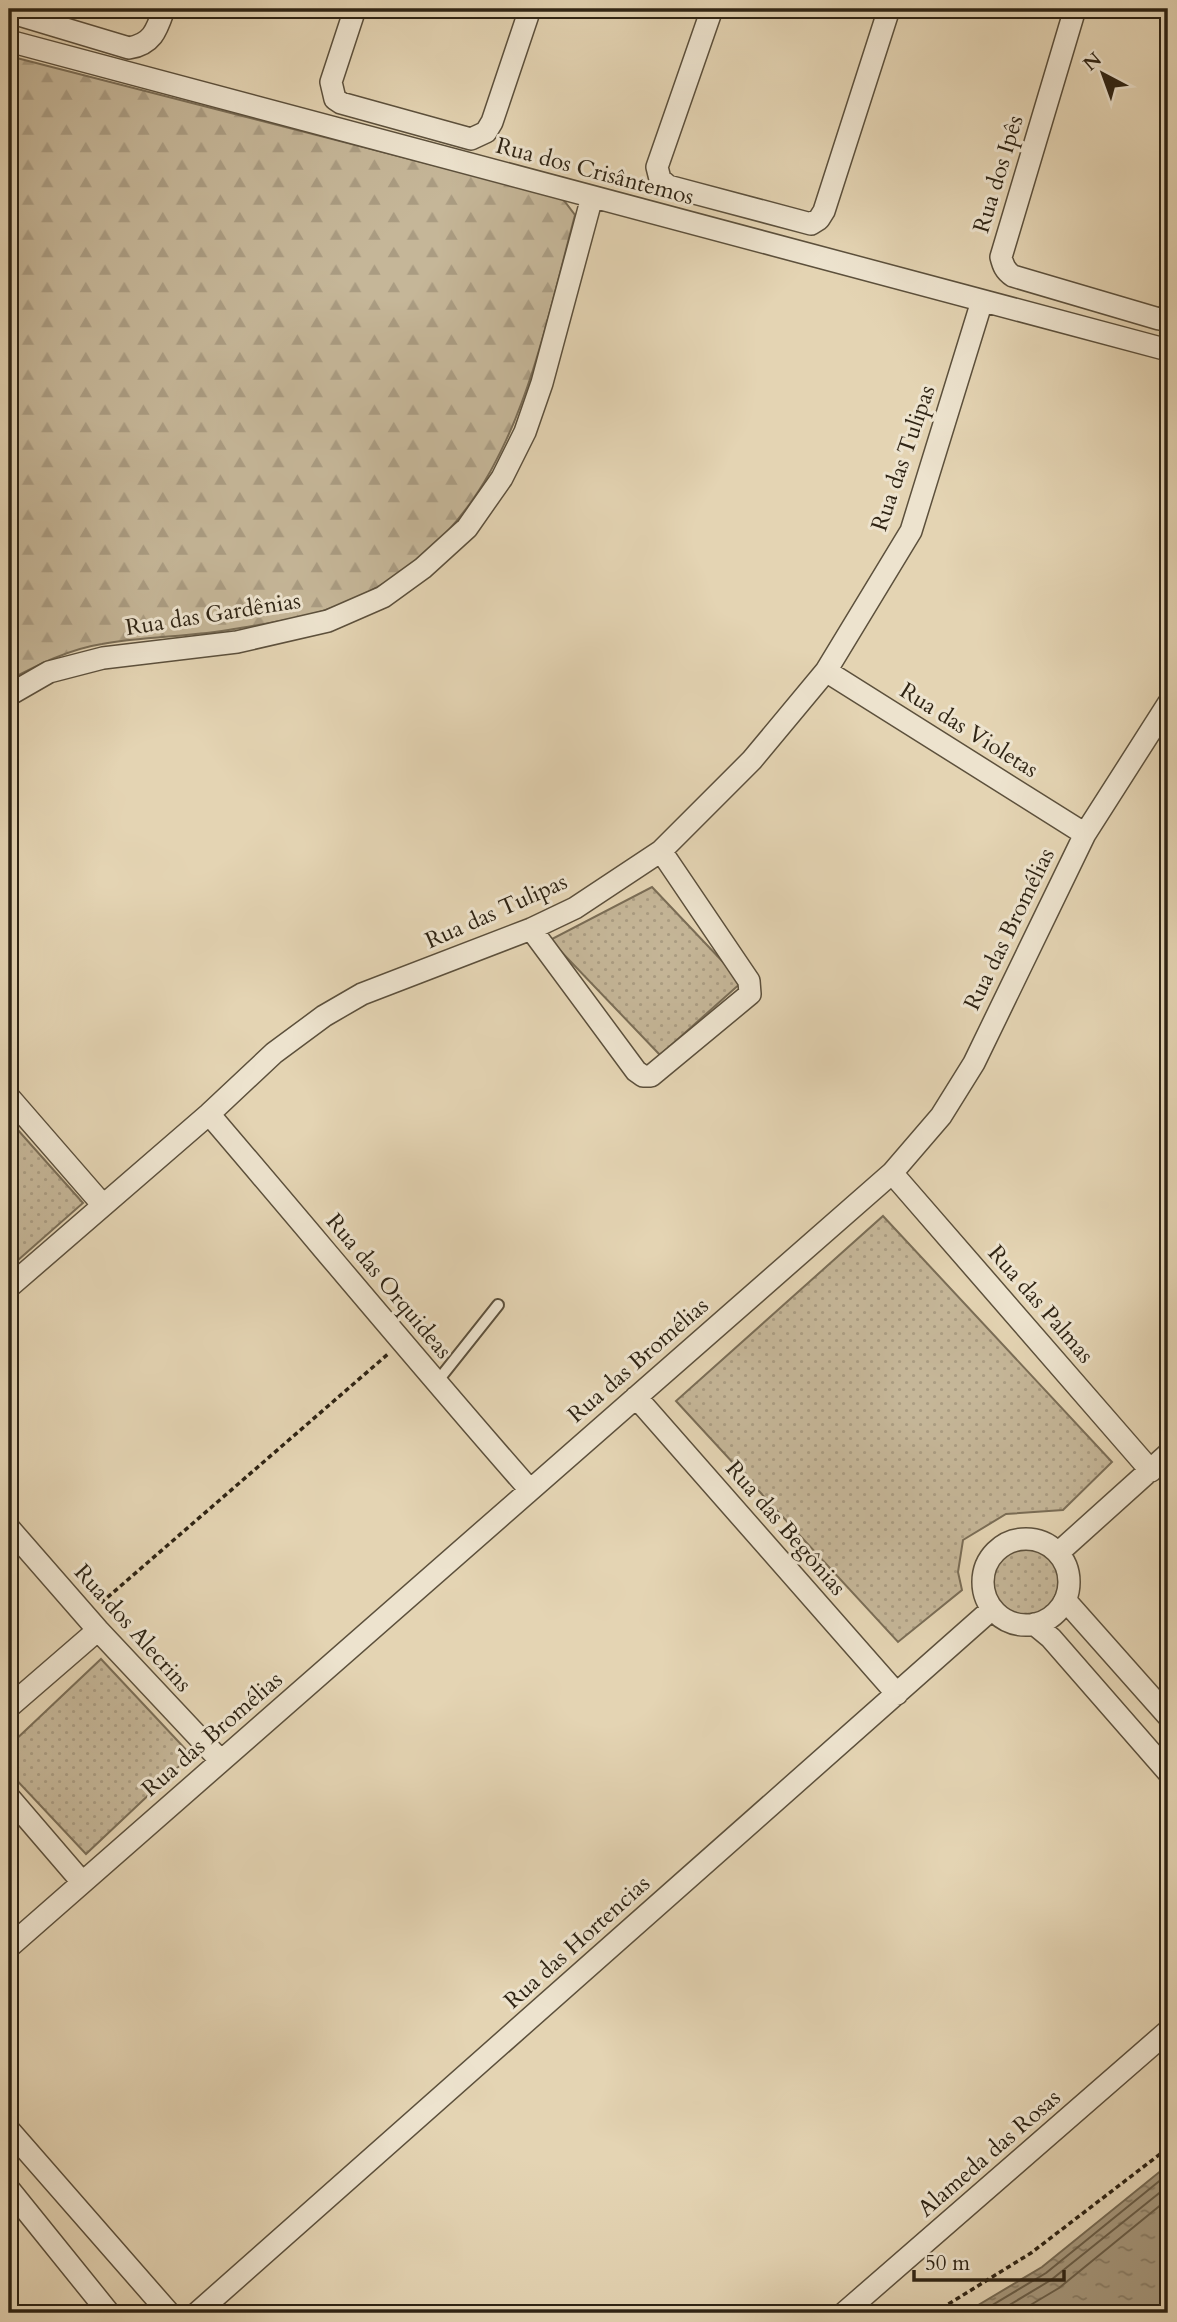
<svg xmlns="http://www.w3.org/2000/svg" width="1177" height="2322" font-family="Cardo,serif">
	<defs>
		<pattern id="grass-dots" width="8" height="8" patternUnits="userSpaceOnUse" patternTransform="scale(1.75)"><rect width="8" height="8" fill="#c5b698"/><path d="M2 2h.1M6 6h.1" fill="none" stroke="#aa9c82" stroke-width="1.8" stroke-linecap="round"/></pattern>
		<pattern id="forest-firs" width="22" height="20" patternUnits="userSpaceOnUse" patternTransform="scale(1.75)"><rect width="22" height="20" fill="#c5b698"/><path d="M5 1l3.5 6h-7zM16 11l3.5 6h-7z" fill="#aa9c82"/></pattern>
		<pattern id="water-ripples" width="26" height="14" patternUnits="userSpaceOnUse" patternTransform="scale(1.75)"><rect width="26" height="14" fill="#a6987d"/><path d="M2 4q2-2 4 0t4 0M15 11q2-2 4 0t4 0" fill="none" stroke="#887c65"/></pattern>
	</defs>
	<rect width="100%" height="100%" fill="#e4d4b3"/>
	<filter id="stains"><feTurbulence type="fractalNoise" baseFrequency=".00286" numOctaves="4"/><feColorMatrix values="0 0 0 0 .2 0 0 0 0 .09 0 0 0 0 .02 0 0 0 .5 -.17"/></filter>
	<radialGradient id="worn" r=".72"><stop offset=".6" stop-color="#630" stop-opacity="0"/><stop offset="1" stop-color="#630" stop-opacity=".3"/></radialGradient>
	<path fill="url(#grass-dots)" stroke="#7a6d56" stroke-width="2" d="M652,887L742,982L660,1055L550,940Z
		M9,1120L83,1203L9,1268Z
		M883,1216L1112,1462L1063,1510L1006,1514L963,1540L958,1572L962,1590L898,1642L676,1401Z
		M991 1582a34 34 0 1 1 68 0a34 34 0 1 1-68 0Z
		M101,1659L191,1755L86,1854L9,1772V1746Z"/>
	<path fill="url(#forest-firs)" stroke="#7a6d56" stroke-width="2" d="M9,56L562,198L575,215C532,377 505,550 323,611C295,620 263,624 234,629C191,637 146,636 102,644C69,649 38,665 9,680Z"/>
	<path fill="url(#water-ripples)" stroke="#766a53" stroke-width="2" d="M1168,2165V2313H965L1042,2267Z"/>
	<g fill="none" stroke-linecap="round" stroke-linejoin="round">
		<path stroke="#6a5e48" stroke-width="2" d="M979,2313L1046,2273L1168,2174
			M996,2313L1051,2280L1168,2186
			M1017,2313L1059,2288L1168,2199"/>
		<defs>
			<path id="service" d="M436,1383L498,1305"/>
			<path id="minor" d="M355,9L331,82L335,99L341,103L471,139L486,132L492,122L530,9
				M712,9L657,167L660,179L668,186L811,224L819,219L824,211L889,9
				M1075,9L1001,257C1003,265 1005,271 1013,276L1159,319L1168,317
				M9,12L129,48C153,44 157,29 164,9
				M9,41L1168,350
				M826,671L1085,834
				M9,695L49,672L103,658L237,642L328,621L383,597L423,568L467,528L502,478L525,432L542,383L592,197
				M531,929L636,1071L643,1076H651L750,994L749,981L661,851
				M9,1097L102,1204
				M209,1114C316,1239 421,1366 530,1490
				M892,1173L1151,1471
				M9,1287L209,1114L274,1053L324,1016L362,994L531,929L575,908L661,851L752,760L826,671L911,531L982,301
				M636,1397L897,1694
				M9,1528L98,1630L221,1761
				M983 1582a43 43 0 1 1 86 0a43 43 0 1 1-86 0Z
				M1058,1553L1168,1454
				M1065,1600L1168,1716
				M1034,1624L1051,1638L1168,1772
				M9,1707L98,1630
				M9,1797L82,1882
				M9,1947L892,1173L941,1116L974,1063L1085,834L1168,704
				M9,2130L169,2313
				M9,2189L109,2313
				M197,2313L992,1609
				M844,2313L1168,2031"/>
		</defs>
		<use href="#service" stroke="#5c503c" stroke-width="14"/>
		<use href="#minor" stroke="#5c503c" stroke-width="24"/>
		<path stroke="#2f2414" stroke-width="3.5" stroke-dasharray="5 3.5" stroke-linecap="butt" d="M101,1603L388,1354
			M934,2313L1031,2253L1168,2148"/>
		<use href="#service" stroke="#ede3ce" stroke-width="10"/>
		<use href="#minor" stroke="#ede3ce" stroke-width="21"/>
	</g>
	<g text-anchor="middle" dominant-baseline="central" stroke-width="6" stroke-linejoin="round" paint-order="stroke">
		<g font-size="23" fill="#2f2414" stroke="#ede3ce">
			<text transform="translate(595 171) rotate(15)">Rua dos Crisântemos</text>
			<text transform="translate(998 174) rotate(-73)">Rua dos Ipês</text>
			<text transform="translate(903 458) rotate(-71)">Rua das Tulipas</text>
			<text transform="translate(213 614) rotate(-9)">Rua das Gardênias</text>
			<text transform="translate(969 730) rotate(32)">Rua das Violetas</text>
			<text transform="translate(496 911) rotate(-24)">Rua das Tulipas</text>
			<text transform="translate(1009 929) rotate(-64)">Rua das Bromélias</text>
			<text transform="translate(389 1286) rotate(50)">Rua das Orquideas</text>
			<text transform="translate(1041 1304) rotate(49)">Rua das Palmas</text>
			<text transform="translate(638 1360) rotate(-41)">Rua das Bromélias</text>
			<text transform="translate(786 1528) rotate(49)">Rua das Begônias</text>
			<text transform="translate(133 1628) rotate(48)">Rua dos Alecrins</text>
			<text transform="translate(212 1734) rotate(-41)">Rua das Bromélias</text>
			<text transform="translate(577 1942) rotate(-42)">Rua das Hortencias</text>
			<text transform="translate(989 2153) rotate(-41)">Alameda das Rosas</text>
		</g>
	</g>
	<rect width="1177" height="2322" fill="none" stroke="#e4d4b3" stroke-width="35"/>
	<rect x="10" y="10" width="1156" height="2301" fill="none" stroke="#2f2414" stroke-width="3.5"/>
	<rect x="18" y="18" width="1142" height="2287" fill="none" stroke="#2f2414" stroke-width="2"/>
	<g transform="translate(1103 74) rotate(319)" stroke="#ede3ce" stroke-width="5" paint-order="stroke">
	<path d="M0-5L12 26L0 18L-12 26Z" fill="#2f2414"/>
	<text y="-10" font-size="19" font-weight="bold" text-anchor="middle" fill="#2f2414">N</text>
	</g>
	<path d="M914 2270v10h150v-10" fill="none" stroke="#2f2414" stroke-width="3.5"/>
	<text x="925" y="2270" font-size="21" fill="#2f2414" stroke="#ede3ce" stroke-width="5" paint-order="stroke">50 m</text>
	<rect width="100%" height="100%" filter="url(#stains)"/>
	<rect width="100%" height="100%" fill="url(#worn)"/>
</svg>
